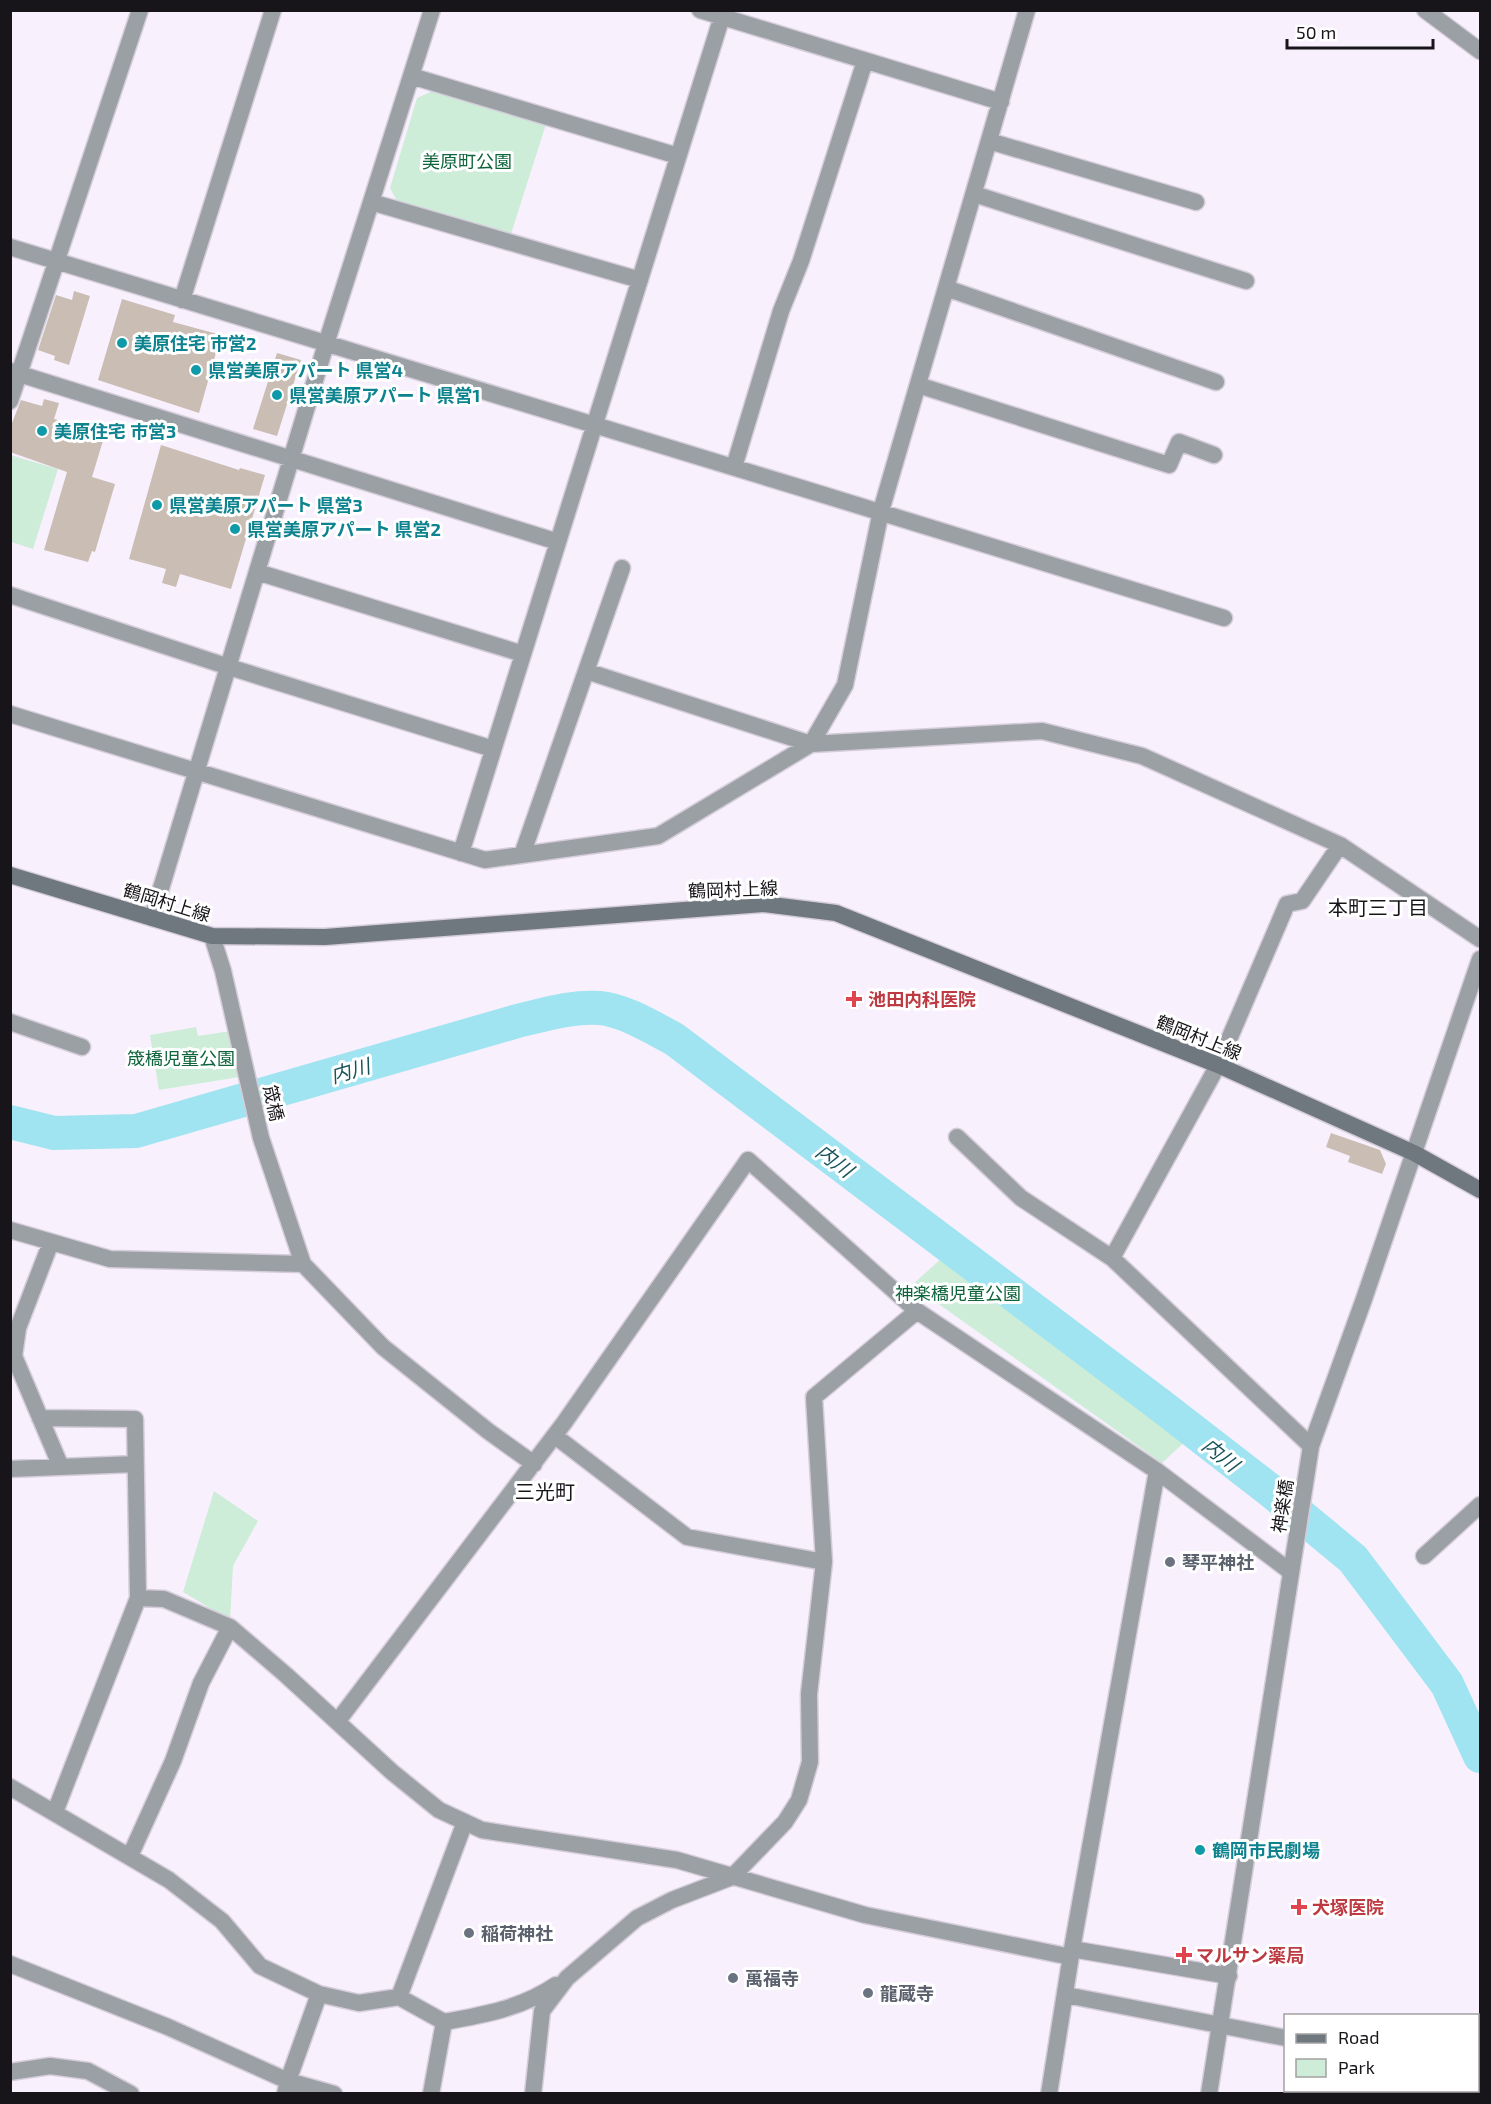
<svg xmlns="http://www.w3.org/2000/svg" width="1491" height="2104" font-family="'Exo 2','Noto Sans JP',sans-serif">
	<rect width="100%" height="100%" fill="#f9f0fe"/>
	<path fill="#cdedd8" d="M439,88L547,121L510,237L399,205L390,188L417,98Z
		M10,455L58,469L33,549L11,542Z
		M196,1027L198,1036L231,1031L239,1077L159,1090L150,1035Z
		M943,1257L1190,1437L1162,1463L912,1285Z
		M214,1491L258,1521L233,1566L230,1620L183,1592Z"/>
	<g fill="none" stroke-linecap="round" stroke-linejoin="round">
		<path stroke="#9fe4f0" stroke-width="34" d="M10,1122L54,1133L136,1131L521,1020C547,1014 573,1006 600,1008C624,1010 653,1028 674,1039L1160,1405L1271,1491L1353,1559L1447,1684L1480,1756"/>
	</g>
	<path fill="#cabdb3" d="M74,291L90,296L69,365L54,360L55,356L38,350L56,295L72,300Z
		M122,299L175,315L173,322L221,335L199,413L98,380Z
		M277,353L301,360L277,436L253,429Z
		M44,399L59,403L54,419L105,434L92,477L115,484L95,552L92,551L88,562L44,550L67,472L10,452V428L21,400L42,406Z
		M161,445L239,470L240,468L265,475L231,589L180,574L176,587L162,583L166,569L129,559Z
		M1331,1133L1380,1150L1386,1164L1382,1174L1348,1162L1350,1156L1326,1147Z"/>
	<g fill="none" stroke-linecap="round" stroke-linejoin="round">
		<defs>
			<path id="minor" d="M700,10L1001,102
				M411,76L678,156
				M989,141L1196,202
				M974,194L1246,281
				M371,202L640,280
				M10,247C415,372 820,492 1224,618
				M946,288L1216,382
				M182,300L273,10
				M10,371L558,542
				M918,385L1169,465L1179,442L1214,455
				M10,401L140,10
				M734,467L781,311L801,261L865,61
				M257,572L523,654
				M10,595L229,667L493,749
				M586,671L811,744L1042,731L1142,756L1340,845L1480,939
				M10,714L485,860L658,836L811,744L845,685L881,511L1027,10
				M461,853L724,10
				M522,855L622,568
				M152,918L326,344L432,10
				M212,936L223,971L261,1138L303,1264L383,1347L488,1431L534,1464
				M10,1022L82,1047
				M957,1137L1021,1198L1112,1258L1311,1446
				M10,1230L110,1259L303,1264
				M51,1242L18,1328L14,1356L61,1467
				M1112,1258L1218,1065L1287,904L1302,901L1340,845
				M40,1418L135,1419L138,1598L55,1812
				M555,1436L687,1537L824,1562
				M10,1469L135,1464
				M1424,1556L1480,1505
				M138,1598L164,1599L230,1627L286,1675L392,1772L439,1810L482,1830L677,1860L865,1915L1071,1957
				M337,1722L564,1423L748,1160L917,1311L1157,1471L1291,1572
				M10,1787L169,1880L222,1921L260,1966L319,1994L359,2003L399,1997L444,2022L431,2094
				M130,1856L173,1761L201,1683L230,1627
				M1072,1949L1229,1976
				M10,1964L168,2027L288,2081L334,2094
				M1066,1995L1286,2038
				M399,1997L465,1822
				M444,2022C484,2015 522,2008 556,1985
				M1478,2069L1480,2070
				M10,2072L50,2066L88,2071L131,2094
				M285,2094L288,2081L319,1994
				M533,2094L542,2011L567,1978L637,1918L672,1900L732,1877L785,1822L799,1800L810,1762L809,1694L824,1562L814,1397L917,1311
				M1049,2094L1072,1949L1157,1471
				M1370,2094V2090"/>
			<path id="tertiary" d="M1425,10L1480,51
				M1209,2094L1311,1446L1364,1299L1480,959"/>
			<path id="secondary" d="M10,875L212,936L325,937L764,904L836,913L1218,1065L1414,1153L1480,1190"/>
		</defs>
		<use href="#minor" stroke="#d5cdda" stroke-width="19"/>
		<use href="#tertiary" stroke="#d5cdda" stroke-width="19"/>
		<use href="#secondary" stroke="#d5cdda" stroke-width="19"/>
		<use href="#minor" stroke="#9ba0a5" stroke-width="16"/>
		<use href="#tertiary" stroke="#9ba0a5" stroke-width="16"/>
		<use href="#secondary" stroke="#70787f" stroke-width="16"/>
	</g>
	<g fill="#0f9aa8" stroke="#fff" stroke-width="2">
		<circle cx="122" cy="343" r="6"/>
		<circle cx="196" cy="370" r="6"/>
		<circle cx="277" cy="395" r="6"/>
		<circle cx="42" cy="431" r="6"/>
		<circle cx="157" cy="505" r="6"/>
		<circle cx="235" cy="529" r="6"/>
		<circle cx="1200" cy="1850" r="6"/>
	</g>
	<g fill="#e0444e" stroke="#fff" stroke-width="2">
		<path d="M851 990h6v6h6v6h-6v6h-6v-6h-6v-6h6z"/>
		<path d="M1296 1898h6v6h6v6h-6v6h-6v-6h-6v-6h6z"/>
		<path d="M1181 1946h6v6h6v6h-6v6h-6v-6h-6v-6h6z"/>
	</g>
	<g fill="#6b7280" stroke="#fff" stroke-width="2">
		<circle cx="1170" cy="1562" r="6"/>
		<circle cx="469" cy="1933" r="6"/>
		<circle cx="733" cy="1978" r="6"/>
		<circle cx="868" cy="1993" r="6"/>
	</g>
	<g text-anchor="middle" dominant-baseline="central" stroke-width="6" stroke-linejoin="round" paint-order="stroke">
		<g font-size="18" fill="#0f643c" stroke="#fff">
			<text x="467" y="161">美原町公園</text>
			<text x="181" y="1058">筬橋児童公園</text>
			<text x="958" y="1293">神楽橋児童公園</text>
		</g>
		<g font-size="18" font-weight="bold" fill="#0d838f" stroke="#fff" text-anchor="start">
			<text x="134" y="343">美原住宅 市営2</text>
			<text x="208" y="370">県営美原アパート 県営4</text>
			<text x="289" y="395">県営美原アパート 県営1</text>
			<text x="54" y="431">美原住宅 市営3</text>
			<text x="169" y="505">県営美原アパート 県営3</text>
			<text x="247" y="529">県営美原アパート 県営2</text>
			<text x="1212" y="1850">鶴岡市民劇場</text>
		</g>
		<g font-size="18" fill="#18151a" stroke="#fff">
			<text transform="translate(733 889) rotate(-2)">鶴岡村上線</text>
			<text transform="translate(167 902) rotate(17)">鶴岡村上線</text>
			<text transform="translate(1199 1037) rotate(22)">鶴岡村上線</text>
			<text transform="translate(274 1103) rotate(78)">筬橋</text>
			<text transform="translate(1282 1506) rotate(-81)">神楽橋</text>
		</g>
		<g font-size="18" font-weight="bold" fill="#be3a42" stroke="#fff" text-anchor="start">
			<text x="868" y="999">池田内科医院</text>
			<text x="1312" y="1907">犬塚医院</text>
			<text x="1196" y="1955">マルサン薬局</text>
		</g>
		<g font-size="18" font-weight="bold" fill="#5b616d" stroke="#fff" text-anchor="start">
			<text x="1182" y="1562">琴平神社</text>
			<text x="481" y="1933">稲荷神社</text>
			<text x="745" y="1978">萬福寺</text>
			<text x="880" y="1993">龍蔵寺</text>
		</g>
		<g font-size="20" fill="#18151a" stroke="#fff">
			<text x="1378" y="907">本町三丁目</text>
			<text x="545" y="1491">三光町</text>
		</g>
		<g font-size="20" font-style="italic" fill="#18535b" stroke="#fff">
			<text transform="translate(350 1070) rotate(-16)">内川</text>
			<text transform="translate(835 1160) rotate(37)">内川</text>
			<text transform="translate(1221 1454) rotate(39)">内川</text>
		</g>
	</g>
	<rect width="1491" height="2104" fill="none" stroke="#18151a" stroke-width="24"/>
	<rect x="1284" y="2014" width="195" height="78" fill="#ffffff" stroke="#a3a1a3" stroke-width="1.5"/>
	<rect x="1296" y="2034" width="30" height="9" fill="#70787f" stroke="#a3a1a3" stroke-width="1.5"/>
	<text x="1338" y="2044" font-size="18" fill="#18151a">Road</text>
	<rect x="1296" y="2059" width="30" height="18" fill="#cdedd8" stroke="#a3a1a3" stroke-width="1.5"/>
	<text x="1338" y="2074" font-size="18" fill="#18151a">Park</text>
	<path d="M1287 39v9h146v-9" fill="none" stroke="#18151a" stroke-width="3"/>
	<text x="1296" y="39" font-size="18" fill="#18151a" stroke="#ffffff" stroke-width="4.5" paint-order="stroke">50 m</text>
</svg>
